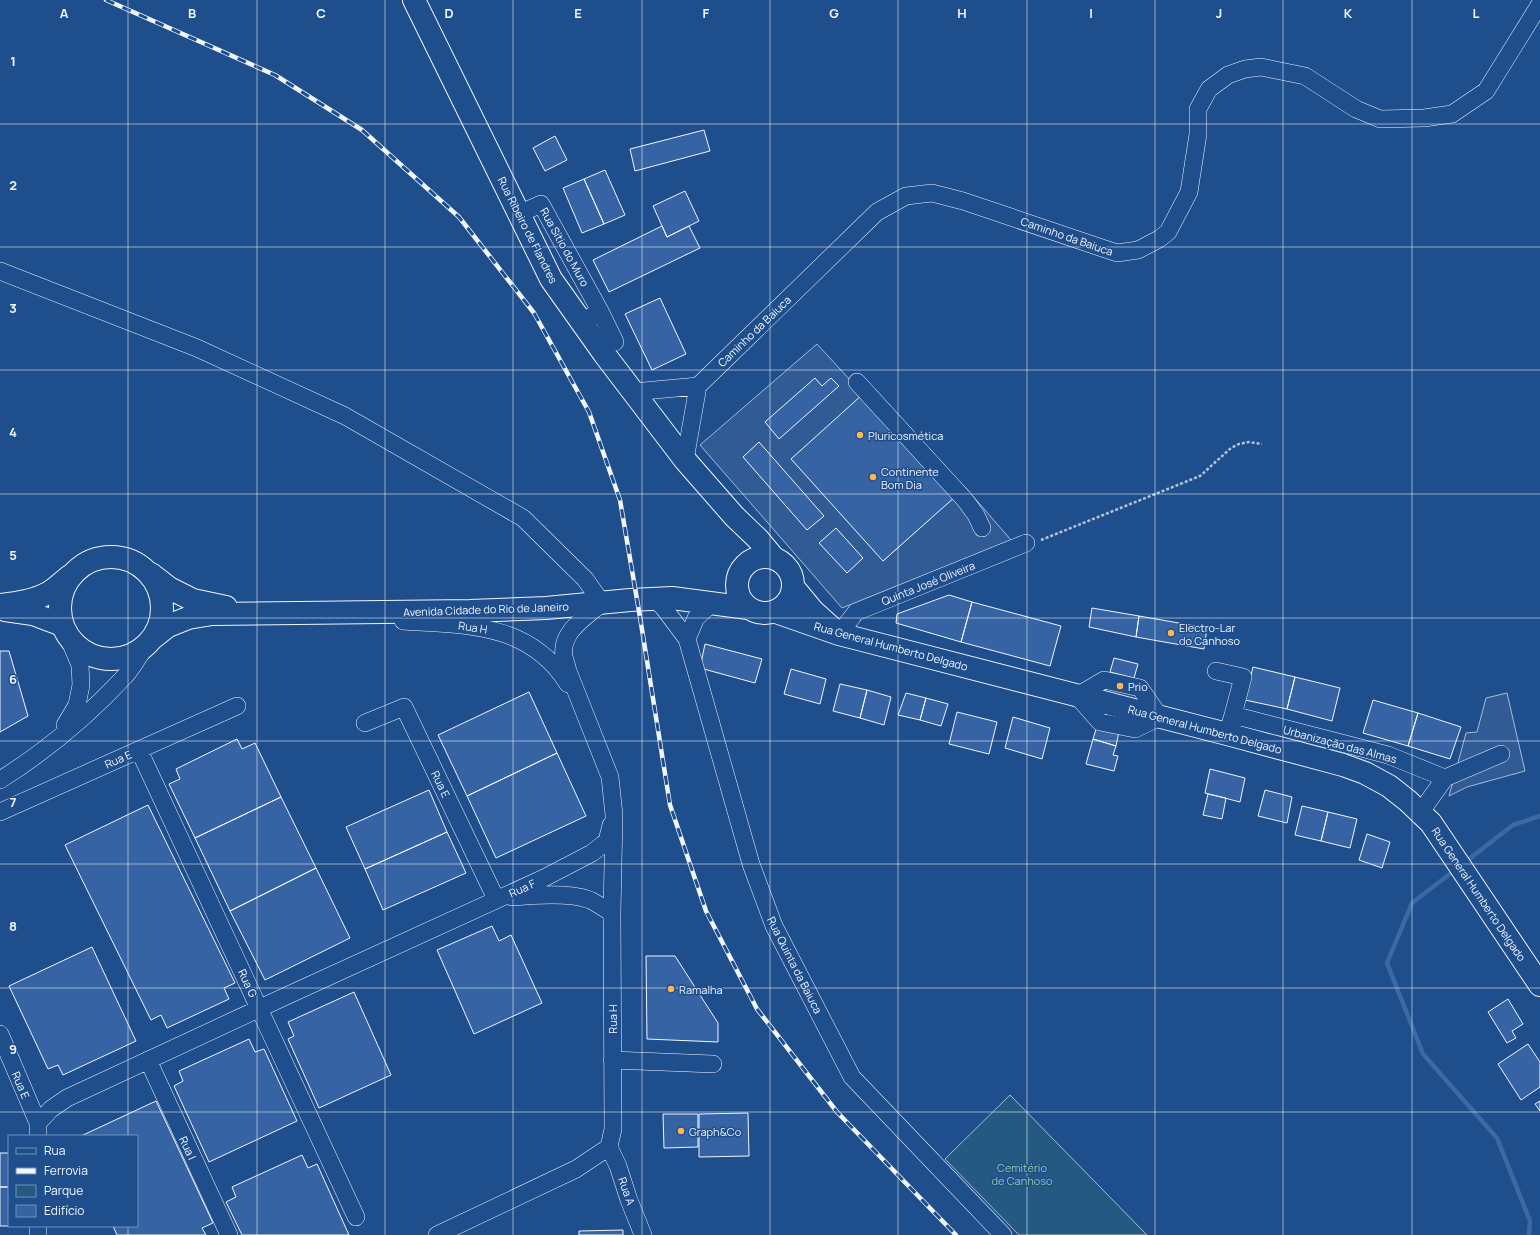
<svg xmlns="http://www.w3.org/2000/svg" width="1540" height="1235" font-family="Manrope,sans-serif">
	<rect width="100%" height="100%" fill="#1f4e8c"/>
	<path fill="#245a82" stroke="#a8bbd7" d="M1010,1095L1147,1235H1019L945,1159Z"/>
	<path fill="#305b95" stroke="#a8bbd7" d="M817,344L863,394L883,561L965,487L1011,540L842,608L700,445Z
		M1507,693L1525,771L1467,787L1449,796L1466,733L1477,732L1486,698Z"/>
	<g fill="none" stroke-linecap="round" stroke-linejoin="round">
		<path stroke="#3b69a3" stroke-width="4.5" d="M1464,863L1513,825L1540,816
			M1455,870L1412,903L1387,963L1423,1054L1497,1138L1530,1221L1529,1235"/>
	</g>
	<path fill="#3563a3" stroke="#f2f6ff" d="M704,130L710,151L635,171L630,149Z
		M555,136L567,160L545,171L533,148Z
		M605,170L625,215L604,224L584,179Z
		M584,179L604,224L582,233L563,188Z
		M685,191L699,221L667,237L653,206Z
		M662,226L667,237L689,226L700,248L609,292L593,260Z
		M660,298L686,354L652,370L625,314Z
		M815,378L822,386L831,378L839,386L779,439L765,422Z
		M863,394L956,496L883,561L791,459Z
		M759,442L824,516L807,530L743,457Z
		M836,528L863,558L847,573L819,543Z
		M949,595L972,602L961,642L896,623L897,614Z
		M972,602L1061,626L1050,666L961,642Z
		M1092,608L1139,616L1136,637L1089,627Z
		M1139,616L1207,628L1204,649L1136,637Z
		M705,644L762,659L755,683L700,668Z
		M0,651H9L28,716L0,732Z
		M1114,658L1138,664L1134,678L1110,672Z
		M1253,667L1295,677L1287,709L1245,700Z
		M791,669L826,679L820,704L784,694Z
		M1295,677L1340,688L1332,721L1287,709Z
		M840,684L867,690L860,718L833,711Z
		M867,690L891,697L884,725L860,718Z
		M529,692L557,753L467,796L438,735Z
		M906,693L926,698L920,720L898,715Z
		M926,698L948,704L941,726L920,720Z
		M1373,700L1418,713L1408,746L1363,733Z
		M957,712L997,722L989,754L949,744Z
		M1418,713L1461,727L1450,759L1408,746Z
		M1013,717L1050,728L1042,759L1005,748Z
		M1097,726L1119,732L1116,746L1093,739Z
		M237,739L242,749L255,743L281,797L195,838L169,784L180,779L176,769Z
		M1093,739L1116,746L1113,755L1118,756L1114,771L1086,764Z
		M557,753L586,816L496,858L467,796Z
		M1210,769L1245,778L1240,802L1205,793Z
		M429,790L447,832L365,869L346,827Z
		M1265,790L1292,797L1287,823L1258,816Z
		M1208,794L1226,798L1222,819L1203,815Z
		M281,797L316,868L230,911L195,838Z
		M148,805L235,983L224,988L229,999L167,1028L161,1015L151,1020L65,845Z
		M1302,806L1328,812L1321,841L1295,835Z
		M1328,812L1357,819L1350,848L1321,841Z
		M447,832L466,873L383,910L365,869Z
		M1367,834L1390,842L1382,868L1359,860Z
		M316,868L350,938L265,980L230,911Z
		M492,926L499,941L511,935L542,1003L474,1034L437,950Z
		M92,947L136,1041L63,1075L58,1065L48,1069L9,986Z
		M646,956H675L718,1023V1042L647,1039Z
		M354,992L391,1075L319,1108L288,1039L294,1036L288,1022Z
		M1508,999L1523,1024L1512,1031L1516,1038L1507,1043L1488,1012Z
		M249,1039L255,1052L264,1049L297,1121L209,1162L174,1086L183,1081L179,1071Z
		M1528,1044L1540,1062V1087L1521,1100L1498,1064Z
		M156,1101L213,1223L202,1228L206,1235H117L113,1226H137V1136H81Z
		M1540,1101V1111L1535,1104Z
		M748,1113L749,1156L699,1157V1114Z
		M663,1114H698V1147L664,1148Z
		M0,1153H9V1187H0Z
		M302,1155L308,1168L317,1164L349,1235H242L226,1202L236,1197L232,1187Z
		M0,1187H9V1226H0Z
		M623,1230V1235H579V1231Z"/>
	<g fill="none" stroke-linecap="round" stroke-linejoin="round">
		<defs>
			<path id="minor" d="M519,214L541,204L600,311L582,322
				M0,271L197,348L345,416L523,518L585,579L602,603C586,617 560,632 564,656C565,661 567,666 568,671L610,777L614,815L612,913L613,1129L609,1147L576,1169L437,1235
				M600,311L615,342
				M857,382L965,500L976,515L982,528
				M633,392L698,386
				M685,460L698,386L877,212L906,196L932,193L963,201L1117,253L1138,250L1159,239L1168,232L1189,192L1198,134V109L1209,89L1228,75L1245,69L1261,67L1305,76L1356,109L1380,119L1424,118L1452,114L1486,91L1540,4
				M654,599L663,607L687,639L751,864L774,926L852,1077L1003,1235
				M403,621C467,625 530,623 568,684
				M839,634L856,612L1026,543
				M687,639L696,618L712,603
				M1216,671L1243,677L1233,715
				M1104,680L1140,688L1160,717L1135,729L1100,722L1077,696Z
				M365,723L404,707L496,899
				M65,725L77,705L81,685L80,665L69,639
				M1227,734L1233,715L1388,755L1445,778L1501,754
				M139,750L356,1217
				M0,780C46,751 89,715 126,675C133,667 139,656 145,647
				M0,812L237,706
				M1420,813L1445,778
				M512,897C534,895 570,892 590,900C598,904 605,909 612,913
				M0,1034L38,1123V1136
				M148,1060L229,1235
				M612,1060L713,1064
				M38,1123L51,1109L67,1098L284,997L544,878L592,853L607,841L611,825
				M609,1147L618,1166L629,1200L643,1235
				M38,1235V1226"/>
			<path id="major" d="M414,0L551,279L605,355L685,460L734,516L758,539L773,557
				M60 608a51 51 0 1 1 102 0a51 51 0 1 1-102 0Z
				M737 585a28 28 0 1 1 56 0a28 28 0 1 1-56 0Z
				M151,574L169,588L193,600L226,607
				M794,588L813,611L832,628
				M0,605C17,603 33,601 48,593C56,589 63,581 70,576
				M5,610L33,614L62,625
				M776,612L839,634L1227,734L1343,765L1365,773L1389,786L1408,801L1431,823L1540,985
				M153,638L168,626L188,618L212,614L470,611L546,608L630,600L672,598L748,608"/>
		</defs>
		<use href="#minor" stroke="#f2f6ff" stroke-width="18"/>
		<use href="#major" stroke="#f2f6ff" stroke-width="24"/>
		<path stroke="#b3c4dc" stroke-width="2.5" stroke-dasharray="3 2" stroke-linecap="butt" d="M1041,540L1200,476L1231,448L1239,444L1249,442L1262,444"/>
		<use href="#minor" stroke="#1f4e8c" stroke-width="17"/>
		<use href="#major" stroke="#1f4e8c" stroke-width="22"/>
		<defs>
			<path id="rail" d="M106,0L275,75L362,130L459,217L534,313L589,412L620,500L640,617L670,805L706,911L757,1009L837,1112L956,1235"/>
		</defs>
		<use href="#rail" stroke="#f2f6ff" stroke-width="4.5"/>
		<use href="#rail" stroke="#1f4e8c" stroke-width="3" stroke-dasharray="9" stroke-linecap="butt"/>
	</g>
	<path fill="none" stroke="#f2f6ff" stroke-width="1" stroke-opacity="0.55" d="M128,0V1136M257,0V1235M385,0V1235M513,0V1235M642,0V1235M770,0V1235M898,0V1235M1027,0V1235M1155,0V1235M1283,0V1235M1412,0V1235M0,124H1540M0,247H1540M0,370H1540M0,494H1540M0,618H1540M0,741H1540M0,864H1540M0,988H1540M0,1112H1540M128,1226V1235"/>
	<g fill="#ffb74d" stroke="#1f4e8c" stroke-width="1.5">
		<circle cx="860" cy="435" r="4"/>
		<circle cx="873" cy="477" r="4"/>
		<circle cx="1171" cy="633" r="4"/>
		<circle cx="1120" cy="686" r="4"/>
		<circle cx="671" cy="989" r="4"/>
		<circle cx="681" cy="1131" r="4"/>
	</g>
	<g text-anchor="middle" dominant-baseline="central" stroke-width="3" stroke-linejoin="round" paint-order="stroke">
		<g font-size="11" fill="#f2f6ff" stroke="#1f4e8c">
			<text transform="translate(528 230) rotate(63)">Rua Ribeiro de Flandres</text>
			<text transform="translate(1067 236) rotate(19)">Caminho da Baiuca</text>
			<text transform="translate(565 247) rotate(61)">Rua Sítio do Muro</text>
			<text transform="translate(754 331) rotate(-44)">Caminho da Baiuca</text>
			<text transform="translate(928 583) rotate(-22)">Quinta José Oliveira</text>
			<text transform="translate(486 609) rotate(-2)">Avenida Cidade do Rio de Janeiro</text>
			<text transform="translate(473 627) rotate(9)">Rua H</text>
			<text transform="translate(891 646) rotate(15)">Rua General Humberto Delgado</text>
			<text transform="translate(1205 729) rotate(15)">Rua General Humberto Delgado</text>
			<text transform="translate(1340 744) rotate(15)">Urbanização das Almas</text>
			<text transform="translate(118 759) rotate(-24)">Rua E</text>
			<text transform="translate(441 784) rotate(64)">Rua E</text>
			<text transform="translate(522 888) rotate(-24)">Rua F</text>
			<text transform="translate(1479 894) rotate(56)">Rua General Humberto Delgado</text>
			<text transform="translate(795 965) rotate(63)">Rua Quinta da Baiuca</text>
			<text transform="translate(248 983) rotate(65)">Rua G</text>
			<text transform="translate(612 1019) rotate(-90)">Rua H</text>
			<text transform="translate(21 1085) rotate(67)">Rua E</text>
			<text transform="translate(188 1148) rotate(65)">Rua I</text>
			<text transform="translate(627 1191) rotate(71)">Rua A</text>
		</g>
		<g font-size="11" fill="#f2f6ff" stroke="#1f4e8c" text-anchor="start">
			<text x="868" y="435">Pluricosmética</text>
			<text x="881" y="471">Continente<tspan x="881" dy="13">Bom Dia</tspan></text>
			<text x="1179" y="627">Electro-Lar<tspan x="1179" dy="13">do Canhoso</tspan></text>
			<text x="1128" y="686">Prio</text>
			<text x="679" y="989">Ramalha</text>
			<text x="689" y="1131">Graph&amp;Co</text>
		</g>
		<g font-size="11" fill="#97c8a6" stroke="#1f4e8c">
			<text x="1022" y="1167">Cemitério<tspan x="1022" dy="13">de Canhoso</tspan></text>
		</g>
	</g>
	<g font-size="13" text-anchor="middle" font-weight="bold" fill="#f2f6ff" stroke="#1f4e8c" stroke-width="3" stroke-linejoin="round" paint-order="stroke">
		<text x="64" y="18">A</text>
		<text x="192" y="18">B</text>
		<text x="321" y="18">C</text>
		<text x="449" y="18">D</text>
		<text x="578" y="18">E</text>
		<text x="706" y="18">F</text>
		<text x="834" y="18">G</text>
		<text x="962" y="18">H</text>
		<text x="1091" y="18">I</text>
		<text x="1219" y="18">J</text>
		<text x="1348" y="18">K</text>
		<text x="1476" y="18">L</text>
		<text x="13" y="66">1</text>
		<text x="13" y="190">2</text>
		<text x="13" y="313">3</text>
		<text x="13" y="437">4</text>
		<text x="13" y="560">5</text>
		<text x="13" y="684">6</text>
		<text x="13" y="807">7</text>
		<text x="13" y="931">8</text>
		<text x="13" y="1054">9</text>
	</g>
	<rect x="8" y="1135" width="130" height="92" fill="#1f4e8c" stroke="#7391ba"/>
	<rect x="16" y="1148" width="20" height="6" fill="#1f4e8c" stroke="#7391ba"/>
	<text x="44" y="1155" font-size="12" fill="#f2f6ff">Rua</text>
	<rect x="16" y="1168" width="20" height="6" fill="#f2f6ff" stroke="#7391ba"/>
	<text x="44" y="1175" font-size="12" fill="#f2f6ff">Ferrovia</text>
	<rect x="16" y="1185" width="20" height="12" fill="#245a82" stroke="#7391ba"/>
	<text x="44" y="1195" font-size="12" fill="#f2f6ff">Parque</text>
	<rect x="16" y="1205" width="20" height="12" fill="#3563a3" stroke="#7391ba"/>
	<text x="44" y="1215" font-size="12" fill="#f2f6ff">Edifício</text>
</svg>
